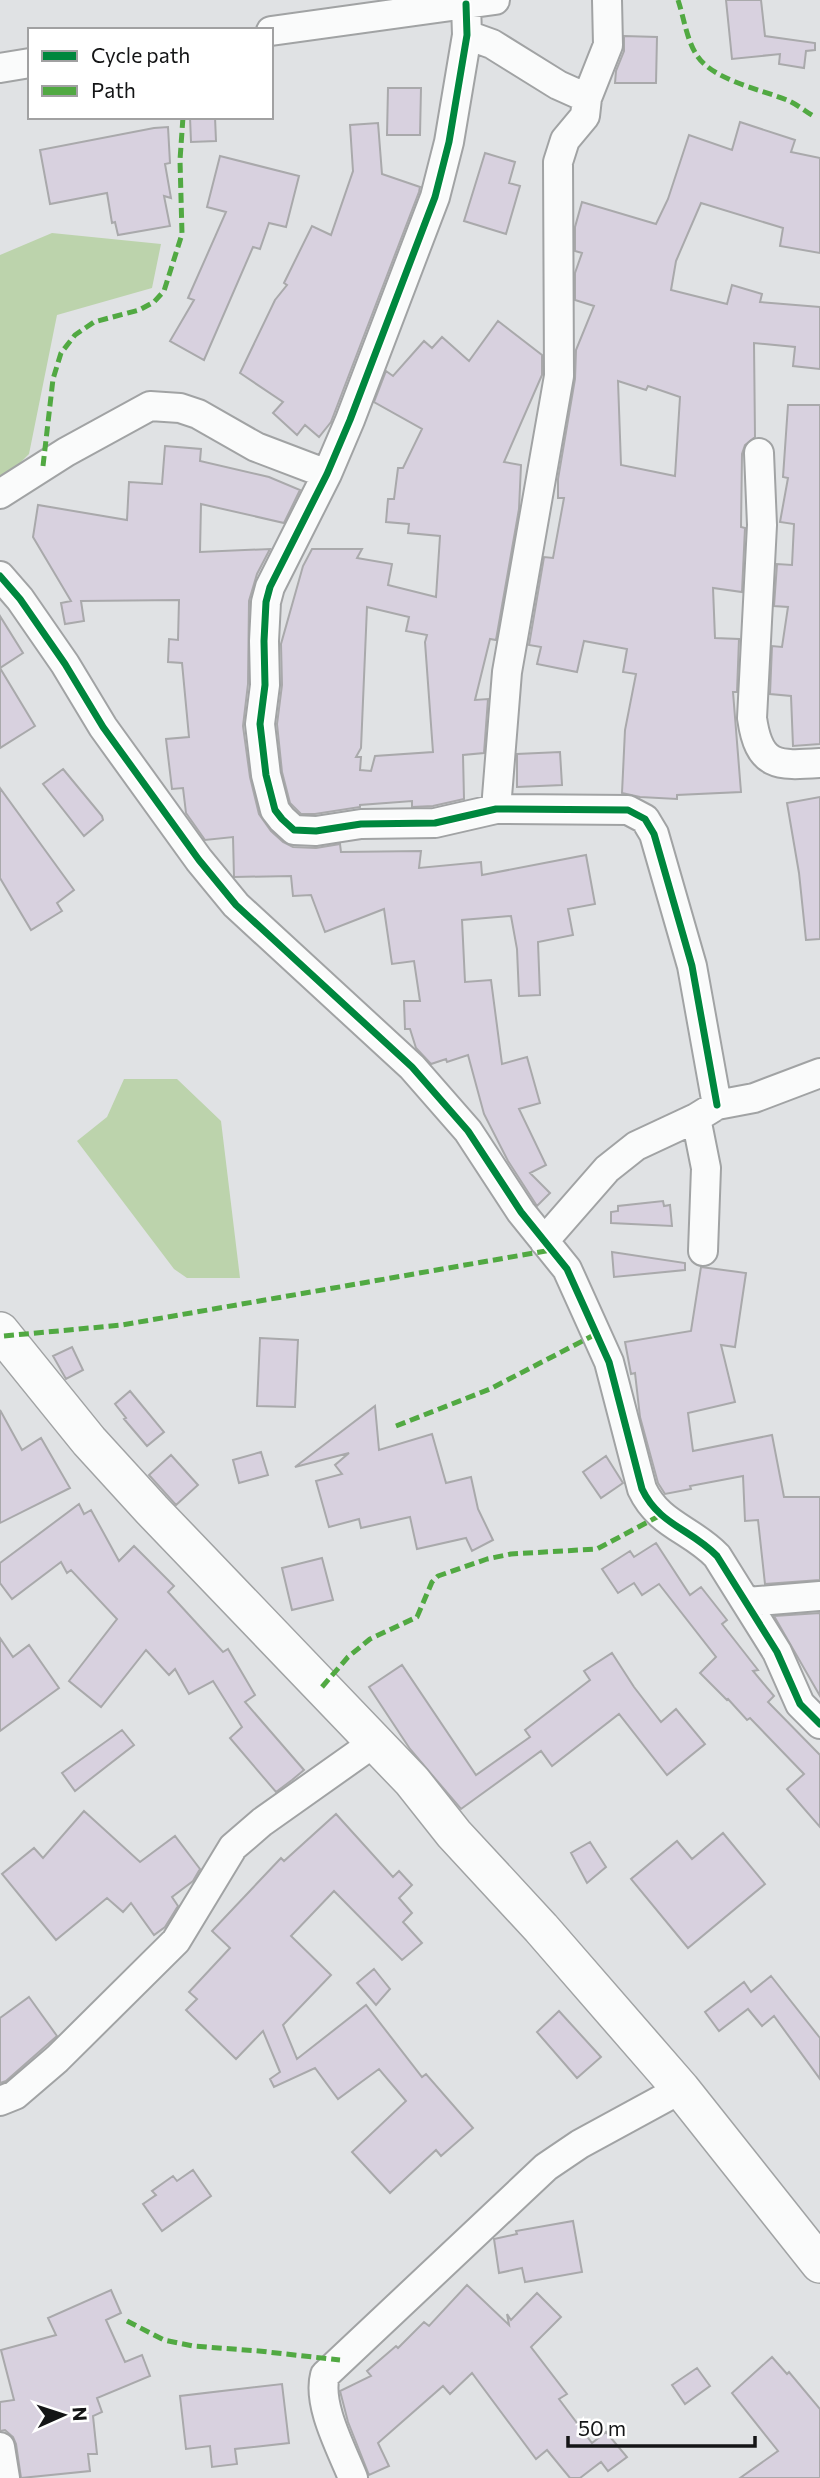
<svg xmlns="http://www.w3.org/2000/svg" width="820" height="2478" font-family="Commissioner,sans-serif">
	<rect width="100%" height="100%" fill="#e0e2e4"/>
	<path fill="#bcd3ac" d="M52,233L161,244L152,288L57,315L29,454L0,483V255Z
		M124,1079H177L221,1121L240,1278H187L174,1269L77,1141L107,1117Z"/>
	<path fill="#d8d1df" stroke="#a9a9ab" stroke-width="2" fill-rule="evenodd" d="M726,0H761L765,36L815,43V50L806,51L804,68L779,64L780,54L732,59Z
		M624,36L657,37L656,83H615L616,71L624,51Z
		M388,88H421L420,135H387Z
		M190,117H215L216,141L191,142Z
		M740,122L795,140L791,152L820,158V253L780,246L783,228L701,203L676,261L671,290L727,304L732,285L762,294L760,302L820,307V369L793,366L795,347L754,343L755,437L745,445L742,454L741,527L745,528L742,592L713,588L715,638L739,639L737,692H733L741,792L677,795V799L640,797L622,793L625,730L636,674L623,672L627,649L584,641L577,672L537,664L541,647L529,645L544,557L553,558L564,498H558V479L575,379L576,350L594,306L575,300V273L582,253L575,251V227L582,202L656,224L668,199L689,135L732,150ZM618,381L646,390L648,386L680,397L675,476L621,465Z
		M378,123L382,174L420,187L419,192L331,422L319,437L305,425L297,435L273,413L283,402L240,373L275,300L287,285L284,283L312,226L331,235L353,171L350,125Z
		M168,127L170,163L165,164L171,198L164,196L170,226L118,235L115,222L112,223L107,193L50,204L40,150L154,128Z
		M485,153L515,162L509,183L520,186L506,234L464,221Z
		M220,156L299,176L286,227L269,223L260,249L253,247L204,360L170,341L194,300L188,298L226,212L207,207Z
		M498,321L542,355V375L504,462L521,465L519,509L496,640L490,639L475,700L488,699L484,753L463,755L464,799L433,806L412,807V801L360,805V807L315,814H301L290,803L282,772L277,724L282,685L281,644L303,566L312,549H362L357,558L392,564L388,585L436,597L440,536L408,533L409,524L386,522L388,499H394L398,468H403L422,429L374,402L386,371L393,376L424,341L432,348L442,337L469,361ZM367,607L409,617L406,631L427,635L425,642L433,752L375,756L371,771L360,770L361,757H356L361,748Z
		M788,405H820V744L793,746L791,696L770,694L772,646L782,647L788,607L774,606L777,564L792,565L794,524L780,522L788,478L783,477Z
		M165,446L201,449L200,461L269,477L300,490L284,523L201,504L200,552L270,549L257,574L249,601L248,684L243,726L250,777L259,814L271,831L283,842L293,847L316,848L340,844L341,852L421,851L419,868L481,862L482,875L586,855L595,904L568,909L573,935L538,942L540,995L519,996L517,949L511,916L462,920L465,982L491,980L502,1064L527,1057L540,1103L519,1109L546,1165L530,1173L550,1193L537,1206L508,1161L484,1114L468,1055L447,1062L446,1059L431,1064L416,1048L410,1029H405L404,1001H420L414,961L392,964L384,909L325,932L311,895L293,896L291,876L234,877L233,837L205,840L186,813L183,788L172,789L166,739L189,737L182,663L168,662L169,639L178,640L179,600L81,601L84,621L65,624L61,603L71,601L33,537L38,505L127,520L129,482L162,484Z
		M0,616L23,653L0,668Z
		M0,668L35,726L0,748Z
		M560,752L562,785L517,787V754Z
		M63,769L102,816L103,820L84,836L43,784Z
		M0,788L74,890L57,903L62,911L31,930L0,878Z
		M820,797V939L806,940L799,873L787,803Z
		M663,1201L664,1206L670,1205L672,1226L611,1223V1212L618,1211V1206Z
		M612,1252L685,1263V1270L614,1277Z
		M701,1267L746,1273L735,1347L721,1345L735,1402L688,1413L693,1451L772,1435L784,1497H820V1580L765,1584L758,1520L745,1521L743,1476L690,1486L691,1489L665,1494L658,1483L640,1417L635,1373L631,1374L625,1342L691,1331Z
		M260,1338L298,1340L295,1407L257,1406Z
		M72,1347L83,1370L66,1379L53,1356Z
		M130,1391L164,1432L147,1446L124,1419L126,1418L115,1404Z
		M375,1406L379,1450L432,1434L446,1483L471,1477L478,1509L493,1540L472,1551L466,1538L417,1549L410,1517L361,1528L359,1519L329,1527L316,1481L342,1474L335,1465L349,1453L295,1467Z
		M0,1410L22,1450L41,1438L70,1488L0,1523Z
		M261,1452L268,1475L239,1483L233,1460Z
		M171,1455L198,1485L176,1505L149,1475Z
		M606,1456L623,1483L601,1498L583,1472Z
		M79,1504L84,1514L91,1510L119,1561L134,1546L174,1586L168,1592L223,1652L228,1649L255,1695L245,1702L304,1770L292,1780L276,1792L230,1738L242,1727L213,1681L189,1694L175,1669L169,1675L146,1650L101,1707L69,1681L117,1619L71,1570L67,1573L61,1562L12,1599L0,1583V1563Z
		M656,1543L690,1595L701,1587L727,1620L722,1624L758,1670L753,1671L774,1696L768,1702L820,1755V1827L787,1789L804,1774L750,1718L747,1720L728,1699L727,1700L700,1673L716,1657L659,1584L642,1595L634,1583L618,1593L602,1569L630,1551L634,1557Z
		M322,1558L333,1600L292,1610L282,1568Z
		M820,1613V1696L774,1616Z
		M0,1638L13,1657L29,1645L59,1688L0,1731Z
		M612,1653L634,1687L661,1722L676,1709L705,1744L667,1775L619,1714L552,1766L541,1751L461,1809L410,1749L369,1687L402,1665L476,1775L530,1737L525,1730L590,1680L584,1671Z
		M122,1730L134,1745L75,1791L62,1773Z
		M84,1811L140,1862L175,1836L200,1869L193,1881L172,1897L178,1906L165,1927L154,1935L131,1903L123,1912L107,1898L56,1940L2,1874L34,1848L43,1858Z
		M336,1814L393,1877L399,1871L412,1885L399,1898L412,1913L403,1922L422,1943L402,1960L334,1891L291,1936L331,1975L283,2025L297,2059L366,2005L422,2077L426,2074L473,2128L441,2156L436,2150L390,2193L352,2152L406,2101L379,2069L338,2099L315,2068L274,2087L270,2079L280,2072L263,2031L236,2059L186,2010L197,1999L189,1992L230,1948L212,1931L281,1858L284,1861Z
		M723,1833L765,1884L688,1948L631,1879L677,1841L692,1859Z
		M590,1842L606,1867L587,1883L571,1853Z
		M374,1969L390,1989L376,2005L357,1983Z
		M771,1976L820,2038V2079L774,2016L762,2026L748,2009L719,2031L705,2012L744,1982L751,1992Z
		M29,1997L57,2036L6,2081L0,2083V2018Z
		M559,2011L601,2057L577,2078L537,2032Z
		M193,2170L211,2196L162,2231L143,2204L156,2195L152,2191L173,2176L177,2181Z
		M573,2221L582,2272L525,2282L522,2268L499,2273L494,2239L517,2234L516,2231Z
		M467,2285L509,2325L507,2314L511,2320L537,2293L561,2317L531,2347L567,2394L559,2399L592,2443L606,2432L627,2457L608,2471L601,2462L580,2478H570L547,2450L536,2459L472,2373L450,2394L443,2386L378,2443L389,2466L369,2475L348,2422L340,2391L371,2376L367,2371L396,2346L398,2348L424,2322L429,2326Z
		M111,2290L121,2313L106,2320L125,2362L142,2355L150,2376L97,2398L102,2412L93,2416L97,2454H88L90,2471L21,2478L16,2444L13,2437L5,2430L0,2431V2402L14,2400L1,2350L56,2335L48,2318Z
		M772,2357L787,2374L789,2372L820,2409V2478H740L778,2451L732,2393Z
		M697,2368L710,2386L685,2404L672,2385Z
		M282,2384L289,2443L235,2449L237,2464L212,2467L210,2446L186,2449L180,2396Z"/>
	<g fill="none" stroke-linecap="round" stroke-linejoin="round">
		<defs>
			<path id="minor" d="M466,4L467,35L449,142L435,197L350,420L327,474L270,587L266,602L264,641L265,685L260,724L266,775L275,810L282,819L294,830L316,831L361,824L435,823L496,809L628,810L645,819L654,834L692,966L717,1105
				M271,31L495,0
				M467,35L492,44L558,85L587,98
				M0,68L30,63
				M759,453L762,525L752,718C759,767 777,766 820,763
				M0,494L66,452L150,406L180,408L198,414L256,447L327,474
				M0,576L20,599L65,664L103,727L199,860L236,905L412,1067L468,1131L521,1212L567,1269L609,1362L642,1489C659,1525 691,1529 717,1556L777,1652L800,1704L820,1724
				M496,809L507,672L559,376L558,162L565,140L585,116L587,98L608,45L607,0
				M696,1118L706,1168L703,1251
				M544,1241L607,1169L636,1146L696,1118L717,1105L754,1098L820,1073
				M747,1602L820,1596
				M0,2101L15,2095L57,2059L176,1941L233,1847L262,1822L375,1742
				M0,2447L5,2478
				M353,2478C342,2450 317,2405 325,2375L546,2167L580,2144L681,2089"/>
			<path id="tertiary" d="M0,1331L89,1441L152,1510L412,1781L454,1834L541,1928L681,2089L820,2264"/>
		</defs>
		<use href="#minor" stroke="#a1a3a4" stroke-width="32"/>
		<use href="#tertiary" stroke="#a1a3a4" stroke-width="40"/>
		<use href="#minor" stroke="#fafbfb" stroke-width="28"/>
		<use href="#tertiary" stroke="#fafbfb" stroke-width="37"/>
		<path stroke="#51a942" stroke-width="5" stroke-dasharray="10 5" stroke-linecap="butt" d="M678,0C684,18 687,42 698,57C714,80 762,90 787,100C797,104 806,112 815,117
			M43,466L53,379L61,353L75,335L94,322L139,310L154,302L164,291L182,234L180,160L183,117
			M4,1336L122,1325L551,1250
			M396,1426L490,1389L596,1334
			M322,1687L348,1657L370,1639L417,1617L432,1582L438,1576L487,1559L511,1554L597,1549L659,1516
			M127,2321L164,2340L193,2346L259,2351L340,2360"/>
		<defs>
			<path id="cycleway" d="M466,4L467,35L449,142L435,197L350,420L327,474L270,587L266,602L264,641L265,685L260,724L266,775L275,810L282,819L294,830L316,831L361,824L435,823L496,809L628,810L645,819L654,834L692,966L717,1105
				M0,576L20,599L65,664L103,727L199,860L236,905L412,1067L468,1131L521,1212L567,1269L609,1362L642,1489C659,1525 691,1529 717,1556L777,1652L800,1704L820,1724"/>
		</defs>
		<use href="#cycleway" stroke="#fff" stroke-width="11"/>
		<use href="#cycleway" stroke="#00873e" stroke-width="7"/>
	</g>
	<rect x="28" y="28" width="245" height="91" fill="#ffffff" stroke="#a1a1a2" stroke-width="2"/>
	<rect x="42" y="51" width="35" height="10" fill="#00873e" stroke="#a1a1a2" stroke-width="2"/>
	<text x="91" y="63" font-size="21" fill="#141516">Cycle path</text>
	<rect x="42" y="86" width="35" height="10" fill="#51a942" stroke="#a1a1a2" stroke-width="2"/>
	<text x="91" y="98" font-size="21" fill="#141516">Path</text>
	<g transform="translate(63 2415) rotate(87)" stroke="#ffffff" stroke-width="5" paint-order="stroke">
	<path d="M0-5L12 26L0 18L-12 26Z" fill="#141516"/>
	<text y="-10" font-size="19" font-weight="bold" text-anchor="middle" fill="#141516">N</text>
	</g>
	<path d="M568 2436v10h187v-10" fill="none" stroke="#141516" stroke-width="3.5"/>
	<text x="578" y="2436" font-size="21" fill="#141516" stroke="#ffffff" stroke-width="5" paint-order="stroke">50 m</text>
</svg>
